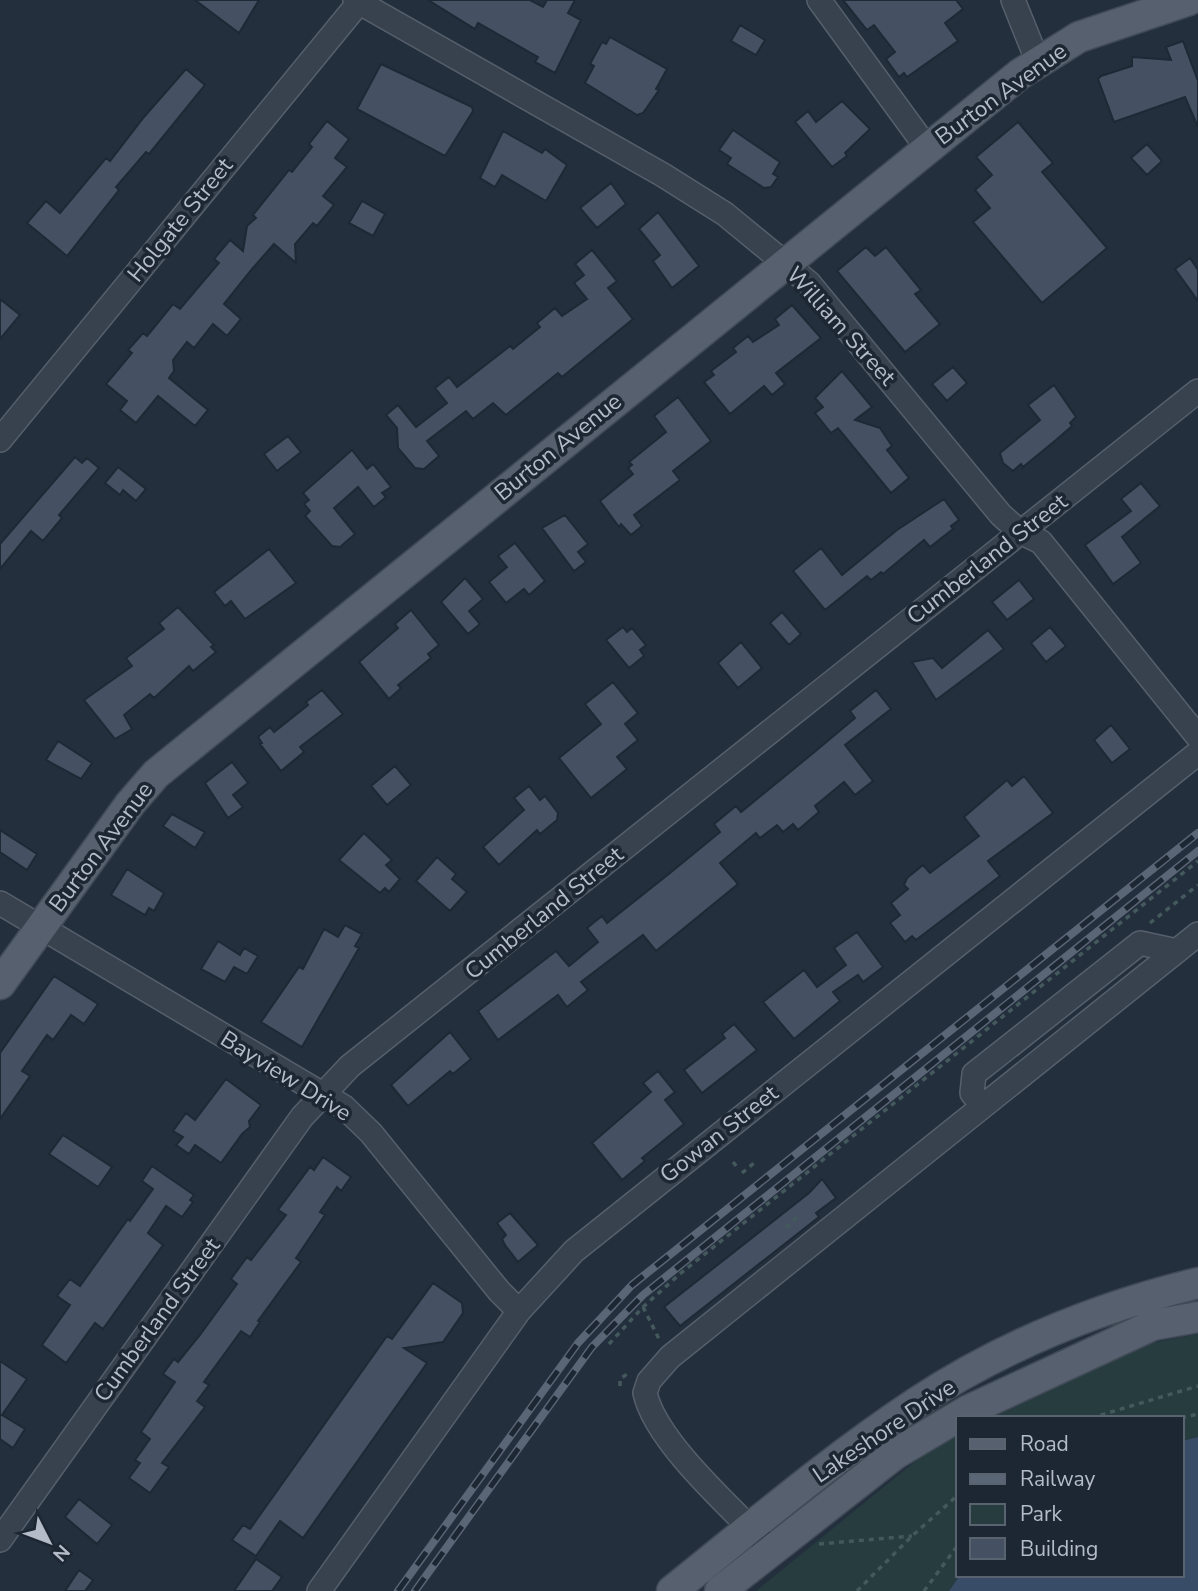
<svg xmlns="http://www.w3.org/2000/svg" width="1198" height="1591" font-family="'Nunito Sans',sans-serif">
	<rect width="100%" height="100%" fill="#242f3e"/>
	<path fill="#263c3f" d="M1198,1334V1437L1182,1441V1418H992L1122,1349Z
		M958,1435L960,1575L949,1591H756L928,1451Z"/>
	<path fill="#394c67" d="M1198,1437V1591H949L960,1575H1182V1441Z"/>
	<path fill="#455162" stroke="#1f2835" stroke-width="2" d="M195,0H259L239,33Z
		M428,0H530L543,7L547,0H575L568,13L581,20L555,73L535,62L538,57L478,23L475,29Z
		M843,0H956L963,9L945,23L958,41L907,77L904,73L899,77L886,59L895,52L874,25L867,30Z
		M740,25L765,40L756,55L731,41Z
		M610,37L667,69L656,89L659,90L643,113L637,115L585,83L594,66L590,64L602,42L606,44Z
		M1183,41L1198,81V127L1185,97L1114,122L1098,79L1101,76L1132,66V57L1171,60L1166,47Z
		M381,64L472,107L473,111L445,156L357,109Z
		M186,69L205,85L149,154L146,152L116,187L119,190L67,256L27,223L46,201L60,213L106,158L110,161L144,117Z
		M842,101L870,129L845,153L847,156L832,167L795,122L808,111L816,122Z
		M327,121L349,139L335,158L347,167L323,196L334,205L317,226L313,223L295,244L296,263L274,244L252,269L224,304L241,319L227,336L213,324L194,348L187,342L173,360L174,371L169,378L208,410L195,426L158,396L136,423L120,410L127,401L106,384L132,353L128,350L143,333L147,336L173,304L180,309L219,263L214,259L230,240L243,251L247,226L256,218L253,215L289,170L292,172L312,147L309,144Z
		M1018,122L1053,163L1042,172L1107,248L1042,303L973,222L990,208L975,190L992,175L976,157Z
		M733,130L780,162L773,174L778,177L771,187L764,188L727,164L731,158L719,150Z
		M503,131L542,153L545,149L567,165L546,201L502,175L495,187L480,178Z
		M1147,144L1162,161L1147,175L1131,158Z
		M611,183L626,204L597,228L580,208Z
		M362,201L385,214L373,236L349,223Z
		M658,212L699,266L672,288L653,261L660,255L639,229Z
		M866,247L875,256L886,247L921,290L915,294L940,324L905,352L837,271Z
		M592,250L617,281L608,288L633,319L562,377L558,373L506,415L493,403L473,419L466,411L427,441L439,456L424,469L415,468L398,448L397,428L386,415L398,405L416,427L447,403L435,388L449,377L457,387L510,346L513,349L540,327L537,323L555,308L562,316L587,299L574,283L584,275L575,264Z
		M1190,258L1198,270V301L1175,269Z
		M0,299L20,315L0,339Z
		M792,305L821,338L776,373L785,384L772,395L764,386L730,414L704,382L714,375L711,371L736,352L733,348L748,336L753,342L779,325L775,319Z
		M953,367L967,383L947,401L932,384Z
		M842,371L872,407L855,420L880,428L892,446L887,450L909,478L891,493L838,428L831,433L815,413L823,407L815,398Z
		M1054,385L1076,417L1070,423L1072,426L1056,440L1023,467L1021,464L1013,471L1003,463L1000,453L1040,420L1028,405Z
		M678,397L711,441L673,471L680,480L634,515L642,526L631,535L621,524L619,527L600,501L633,474L628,468L632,465L629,462L666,432L654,416Z
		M288,436L301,452L277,471L264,454Z
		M352,450L367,469L373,464L391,487L382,493L386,497L374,507L358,487L334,508L355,534L340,547L332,546L305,516L310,511L304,504L309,500L303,493Z
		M75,457L82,463L87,458L99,468L59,515L62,518L43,541L31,531L0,569V544Z
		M118,467L146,489L136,501L123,490L120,495L105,483Z
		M1141,483L1160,506L1122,537L1141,563L1113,584L1085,545L1131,511L1121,499Z
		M944,499L959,520L951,526L953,529L930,547L924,540L883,574L881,572L871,580L867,576L825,610L793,571L821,548L842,575L897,530Z
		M565,515L588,544L578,552L586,562L574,571L542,528Z
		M515,543L545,581L529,595L524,589L506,603L489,582L507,567L498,556Z
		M269,549L296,583L245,619L231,601L225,606L214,592Z
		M465,578L483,599L469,611L480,624L468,634L441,602Z
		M1019,580L1034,599L1007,620L992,602Z
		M178,607L214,645L211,647L216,652L193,671L189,666L154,698L150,694L124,715L132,729L115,739L84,700L132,666L126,658L164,629L159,623Z
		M411,610L439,645L428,654L431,658L398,685L401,688L389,699L359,662L398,628L395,624Z
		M782,612L801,634L789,645L770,623Z
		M623,627L627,632L632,628L646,645L640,650L644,656L629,668L606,640Z
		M1050,627L1066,646L1046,662L1031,643Z
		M988,630L1004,649L936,700L912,662L933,658L942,668Z
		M741,642L762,668L738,688L718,663Z
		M613,682L638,713L625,724L638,740L617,757L627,769L591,798L559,758L601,724L585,704Z
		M322,690L343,714L300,747L304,752L281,771L260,744L262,743L258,737L270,727L274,732L308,705L306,702Z
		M876,690L891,709L845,745L873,781L855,795L844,782L815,806L819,812L798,830L793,824L783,832L777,825L760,838L756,833L720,863L738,884L656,951L643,935L581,982L588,990L567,1007L558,995L498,1040L478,1011L556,951L569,966L598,942L587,928L602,916L607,923L670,873L720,832L714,824L736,806L741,812L812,754L855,718L850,711Z
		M1111,725L1130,749L1112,763L1094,740Z
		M58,741L92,763L81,779L46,760Z
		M232,762L248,783L233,795L243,807L228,818L205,783Z
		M395,766L411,785L387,805L371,786Z
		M1024,776L1053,813L988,861L1000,876L916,940L912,936L905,942L890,923L900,915L891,903L908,889L904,885L907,878L923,865L930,873L979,836L964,817L1007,780L1012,786Z
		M529,786L540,800L545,796L558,813L557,820L540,834L537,830L499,865L483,847L524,810L514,798Z
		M172,814L205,832L195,848L163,826Z
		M0,830L37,854L27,870L0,852Z
		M364,833L392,860L386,865L400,879L389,892L385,888L380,893L339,860Z
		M437,857L456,874L452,879L467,892L450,911L416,881Z
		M127,869L164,893L154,911L149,908L145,915L111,895Z
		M345,925L362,934L355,946L359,948L302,1047L261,1022L299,967L303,969L324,929L338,937Z
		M857,932L883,967L863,982L858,975L833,992L840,1001L794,1039L763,1002L804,970L817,987L846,965L834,948Z
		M218,941L240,955L244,948L258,956L247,974L234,967L225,982L201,969Z
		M54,976L98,1004L84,1024L71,1015L53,1040L47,1035L22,1071L30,1076L0,1119V1053Z
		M734,1024L757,1050L702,1093L684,1070L725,1038L722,1034Z
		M450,1032L471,1059L453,1074L450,1071L408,1106L391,1085Z
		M658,1071L675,1092L665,1100L684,1124L642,1158L645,1161L622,1180L592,1143L651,1092L643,1083Z
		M226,1079L261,1105L249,1121L250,1127L242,1134L221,1163L195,1145L189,1154L176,1145L183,1137L173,1131L186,1113L195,1120Z
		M63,1135L112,1167L98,1187L49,1154Z
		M323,1157L351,1177L341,1191L337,1187L320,1212L325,1215L296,1258L301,1262L258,1321L260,1322L250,1337L241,1331L204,1382L209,1385L197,1401L205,1407L162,1463L169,1467L150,1493L129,1478L140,1463L135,1460L150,1439L141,1432L175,1382L163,1374L174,1359L178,1362L200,1335L237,1284L231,1279L247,1257L251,1260L286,1215L278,1210L310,1167L314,1170Z
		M152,1166L194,1195L190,1200L193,1202L182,1217L166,1206L148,1233L163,1245L103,1329L95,1323L66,1363L42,1345L70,1305L57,1296L70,1279L80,1286L128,1219L130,1221L153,1189L142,1181Z
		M822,1179L836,1198L816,1213L819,1217L680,1326L664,1307L809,1193Z
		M510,1213L538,1245L518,1262L505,1245L502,1239L506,1235L497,1223Z
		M433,1283L462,1303L463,1313L443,1342L404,1348L427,1363L303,1538L280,1521L256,1556L232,1540L243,1525L250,1529L387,1336L392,1339Z
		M0,1361L27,1379L2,1415L25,1429L13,1448L0,1439Z
		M79,1499L112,1525L97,1544L65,1517Z
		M256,1559L282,1577L272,1591H234Z
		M79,1570L93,1580L85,1591H65Z"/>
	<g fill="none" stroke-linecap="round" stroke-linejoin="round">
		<defs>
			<path id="minor" d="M355,0L663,175L725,214L809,283L1001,515L1020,532L1041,542L1198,737
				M819,0L927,148
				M1013,0L1038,62
				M0,440L361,0
				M0,903L344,1107L371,1133L499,1291L519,1311
				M983,1106L972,1093L974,1074L1140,943L1177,951
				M0,1540L302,1117L350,1066L1198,391
				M771,1549C735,1511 656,1443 645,1393L649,1381L670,1357L1198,934
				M319,1591L519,1311L574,1251L1198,753"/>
			<path id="major" d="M0,984L130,804L156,774L1020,74L1079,37L1189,0
				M672,1591C752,1527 830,1460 916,1403C1001,1347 1099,1307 1198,1283
				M720,1591L895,1454L969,1410L1153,1325L1198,1317"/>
		</defs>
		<use href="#minor" stroke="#565f6c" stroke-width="26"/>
		<use href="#major" stroke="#414a57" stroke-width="33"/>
		<path stroke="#44595c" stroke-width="3.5" stroke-dasharray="5 5" stroke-linecap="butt" d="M1150,923L1198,885
			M733,1162L738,1168
			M742,1173L754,1163
			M786,1228L797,1217
			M643,1307L660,1341
			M609,1344L643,1307L681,1273L1198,861
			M620,1386V1379L630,1372
			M1091,1418L1198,1386
			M1181,1418L1198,1414
			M819,1544L912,1536
			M857,1591L912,1536L958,1495
			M924,1591L958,1545"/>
		<use href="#minor" stroke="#38414e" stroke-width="23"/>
		<use href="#major" stroke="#56606e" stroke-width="30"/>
		<defs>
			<path id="rail" d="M398,1591L578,1343L632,1285L1198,833
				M415,1591L592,1347L643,1295L1198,851"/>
		</defs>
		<use href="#rail" stroke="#5a6575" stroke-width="8"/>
		<use href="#rail" stroke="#1d2633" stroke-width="5" stroke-dasharray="16" stroke-linecap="butt"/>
	</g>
	<g text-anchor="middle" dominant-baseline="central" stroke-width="7" stroke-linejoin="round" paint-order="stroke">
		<g font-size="23" fill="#b4bcc9" stroke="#1d2633">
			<text transform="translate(1001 94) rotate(-36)">Burton Avenue</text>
			<text transform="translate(180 220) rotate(-51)">Holgate Street</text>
			<text transform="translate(841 326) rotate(48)">William Street</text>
			<text transform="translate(558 447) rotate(-39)">Burton Avenue</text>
			<text transform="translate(987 559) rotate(-38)">Cumberland Street</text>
			<text transform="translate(101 847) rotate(-53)">Burton Avenue</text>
			<text transform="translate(544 913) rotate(-39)">Cumberland Street</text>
			<text transform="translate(286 1076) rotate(32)">Bayview Drive</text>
			<text transform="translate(719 1134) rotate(-38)">Gowan Street</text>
			<text transform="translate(157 1320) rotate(-54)">Cumberland Street</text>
			<text transform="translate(884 1431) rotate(-34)">Lakeshore Drive</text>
		</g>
	</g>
	<rect x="956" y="1416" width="228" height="161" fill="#1d2633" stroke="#59626f" stroke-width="2"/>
	<rect x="970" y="1439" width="35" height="10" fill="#56606e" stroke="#59626f" stroke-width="2"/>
	<text x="1020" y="1451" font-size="21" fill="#b4bcc9">Road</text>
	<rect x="970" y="1474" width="35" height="10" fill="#5a6575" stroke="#59626f" stroke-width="2"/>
	<text x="1020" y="1486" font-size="21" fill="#b4bcc9">Railway</text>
	<rect x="970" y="1504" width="35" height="21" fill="#263c3f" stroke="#59626f" stroke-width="2"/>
	<text x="1020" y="1521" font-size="21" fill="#b4bcc9">Park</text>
	<rect x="970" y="1538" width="35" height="21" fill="#455162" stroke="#59626f" stroke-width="2"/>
	<text x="1020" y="1556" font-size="21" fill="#b4bcc9">Building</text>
	<g transform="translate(49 1542) rotate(132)" stroke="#1d2633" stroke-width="5" paint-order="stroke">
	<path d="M0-5L12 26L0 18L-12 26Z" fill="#b4bcc9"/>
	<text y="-10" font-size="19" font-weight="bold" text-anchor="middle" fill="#b4bcc9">N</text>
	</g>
</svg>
